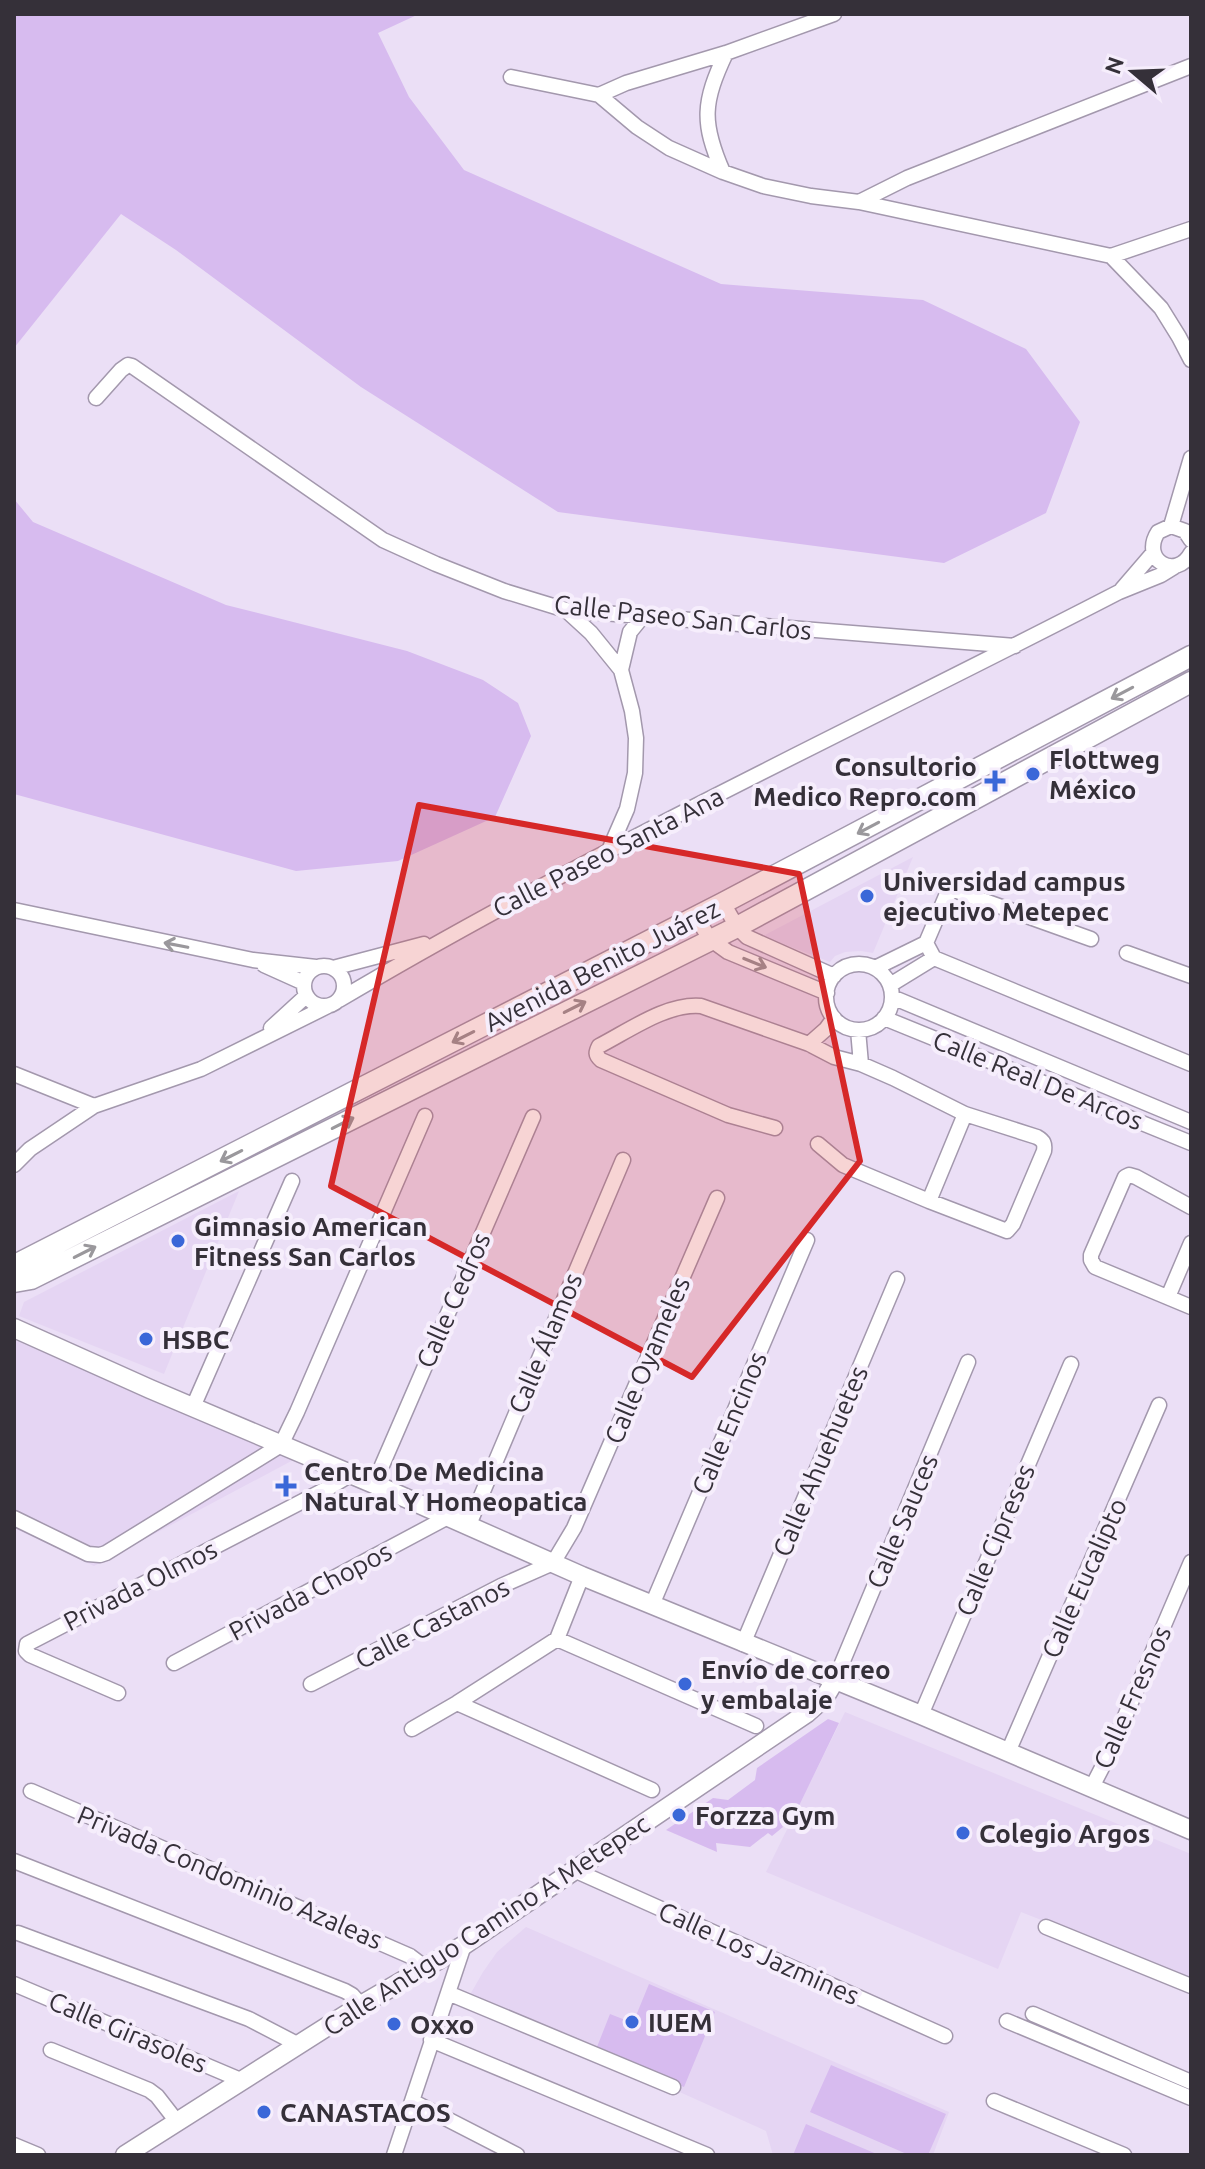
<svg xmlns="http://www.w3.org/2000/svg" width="1205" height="2169" font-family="Ubuntu,sans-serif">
	<rect width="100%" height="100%" fill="#ebdff6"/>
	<path fill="#e5d5f3" d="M913,857L873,953L861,951L845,952L835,956L830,962L763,936Z
		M239,1191L164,1374L19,1316L24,1302Z
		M14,1340L297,1458L94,1566L14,1528Z
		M845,1712L1191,1854V1979L1021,1912L998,1969L766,1872Z
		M526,1927L949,2112L933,2155H773L766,2131L573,2044L467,2000L483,1972L497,1952Z"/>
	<path fill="#d7bbef" d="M14,14H419L378,33L409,97L464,170L721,284L923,300L1026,349L1080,422L1046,513L944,563L558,512L361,387L176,250L121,214L14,348Z
		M14,499L33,522L226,605L407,651L483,680L518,703L531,736L495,817L398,861L296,871L14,794Z
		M828,1719L839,1723L796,1812L780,1822L783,1827L772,1836L768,1833L750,1847L716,1843L717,1852L666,1830L713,1798L728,1800L755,1780L757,1768Z
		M649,1984L715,2012L684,2087L595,2052L610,2014L633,2023Z
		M831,2065L946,2114L928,2155H909L810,2112Z
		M806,2124L879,2155H793Z"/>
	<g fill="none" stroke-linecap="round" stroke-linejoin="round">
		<defs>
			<path id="minor" d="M511,77L599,95L637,127L669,148L723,172L763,186L811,196L859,202L1111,256L1161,308L1179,337L1191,360
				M599,95L626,83L726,53L834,14
				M723,172C701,122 703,102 726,53
				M859,202L907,178L1191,66
				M1111,256L1191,229
				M96,398L121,370L128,365L132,366L383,540L436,564L504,591L566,610L1015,646
				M1171,526L1191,458
				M1191,540L1185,531L1171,526L1158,532C1140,560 1176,581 1191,553
				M1122,589L1153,553
				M567,611L591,633L621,670L632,711L636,738L635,773L627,809L610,848
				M621,670L630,632L643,616
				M723,903L737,927L747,937L834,976
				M14,910L253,960L316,967
				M696,917L710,939L728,952L827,993
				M1091,939L954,890L946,896L926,943L934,958L1191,1064
				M1127,953L1191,976
				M826 997a33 33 0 1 1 66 0a33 33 0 1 1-66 0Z
				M264,965L304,983
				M304 986a20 20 0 1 1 40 0a20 20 0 1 1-40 0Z
				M333,968L424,944
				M875,968L926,943
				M890,985L934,958
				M892,997L1191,1122
				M339,1000C592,850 858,727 1119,592L1161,575L1174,567
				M884,1018L1191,1143
				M271,1028L306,996
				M858,1030L861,1064
				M809,1044L826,1029L834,1018
				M14,1074L94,1106
				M775,1128L728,1115L601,1060C595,1055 596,1052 599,1046C630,1030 667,1003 701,1006L809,1044L834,1057L861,1064L893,1078L965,1114L1037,1137C1044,1141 1045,1144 1044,1151L1013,1224L1007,1231L929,1201L843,1165L818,1144
				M14,1165L30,1149L94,1106L201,1069L328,1006
				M929,1201L965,1114
				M1191,1207L1136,1177L1129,1175L1125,1177L1091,1255V1260L1095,1267L1191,1307
				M1168,1297L1191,1243
				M193,1407L292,1181
				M374,1484L533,1117
				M14,1518L88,1554L100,1555L106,1553L281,1445L297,1412L425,1116
				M468,1527L623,1160
				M652,1605L807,1240
				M557,1639L756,1726
				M743,1644L897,1279
				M174,1663L446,1518
				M835,1680L968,1362
				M311,1684L501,1586L553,1563L574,1528L717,1198
				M118,1693L30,1655L26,1651L27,1644L330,1487L350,1475
				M457,1703L652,1790
				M921,1715L1071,1364
				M412,1729L457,1703L557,1639L582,1576
				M1008,1752L1159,1405
				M1092,1787L1108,1756L1191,1562
				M31,1791L410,1956L426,1968
				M14,1861L345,1991L352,1995L361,2005
				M574,1870L945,2036
				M1046,1927L1191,1986
				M18,1933L249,2019L299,2045
				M14,1984L243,2081
				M448,1993L673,2087
				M1033,2014L1191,2082
				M1007,2021L1191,2098
				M431,2040L707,2155
				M51,2050L149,2090L157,2096L178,2123
				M412,2101L517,2155
				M994,2101L1124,2155
				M14,2145L38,2155
				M394,2155L464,1945"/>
			<path id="tertiary" d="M14,1328L150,1389L374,1484L582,1576L921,1715L1191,1830
				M125,2155L361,2005L464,1945L807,1713L825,1697L835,1680"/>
			<path id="secondary" d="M14,1273L21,1262L723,903L1191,656
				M14,1282L31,1279L737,927L1191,682"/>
		</defs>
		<use href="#minor" stroke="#a398ad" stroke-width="17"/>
		<use href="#tertiary" stroke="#a398ad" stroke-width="21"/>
		<use href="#secondary" stroke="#a398ad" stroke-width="23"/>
		<use href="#minor" stroke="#fff" stroke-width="14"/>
		<use href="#tertiary" stroke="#fff" stroke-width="18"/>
		<use href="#secondary" stroke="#fff" stroke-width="20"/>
	</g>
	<defs><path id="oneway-shaft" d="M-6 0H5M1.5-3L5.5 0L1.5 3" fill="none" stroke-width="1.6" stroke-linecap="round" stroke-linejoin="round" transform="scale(2)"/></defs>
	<g stroke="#9a989c">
		<use href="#oneway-shaft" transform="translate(1122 693) rotate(152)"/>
		<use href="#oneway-shaft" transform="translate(868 828) rotate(152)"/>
		<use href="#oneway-shaft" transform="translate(176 945) rotate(-169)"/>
		<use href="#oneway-shaft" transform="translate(755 963) rotate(22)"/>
		<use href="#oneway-shaft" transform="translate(575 1007) rotate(-27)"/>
		<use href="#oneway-shaft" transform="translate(463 1037) rotate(153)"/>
		<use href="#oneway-shaft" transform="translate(343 1123) rotate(-27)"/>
		<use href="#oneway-shaft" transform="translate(231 1156) rotate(153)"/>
		<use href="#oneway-shaft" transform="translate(85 1252) rotate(-27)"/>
	</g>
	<path fill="#d62828" fill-opacity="0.2" stroke="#d62828" stroke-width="6" stroke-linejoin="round" d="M419,805L799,874L860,1161L692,1377L331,1186Z"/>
	<g fill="#3a67d8" stroke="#f6eefc" stroke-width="3">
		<circle cx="1033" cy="774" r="8"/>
		<path d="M991 769h8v8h8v8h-8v8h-8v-8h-8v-8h8z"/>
		<circle cx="867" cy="896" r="8"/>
		<circle cx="178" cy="1241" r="8"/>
		<circle cx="146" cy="1339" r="8"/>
		<path d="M282 1474h8v8h8v8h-8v8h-8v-8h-8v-8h8z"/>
		<circle cx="685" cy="1684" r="8"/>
		<circle cx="679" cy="1815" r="8"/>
		<circle cx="963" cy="1833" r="8"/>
		<circle cx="632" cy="2022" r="8"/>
		<circle cx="394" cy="2024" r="8"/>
		<circle cx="264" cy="2112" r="8"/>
	</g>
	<g text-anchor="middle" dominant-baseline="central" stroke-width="8" stroke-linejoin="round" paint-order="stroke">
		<g font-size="26" fill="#353039" stroke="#f6eefc">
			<text transform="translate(683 617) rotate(6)">Calle Paseo San Carlos</text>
			<text transform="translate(608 852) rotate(-27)">Calle Paseo Santa Ana</text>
			<text transform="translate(602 965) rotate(-27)">Avenida Benito Juárez</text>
			<text transform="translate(1038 1080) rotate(22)">Calle Real De Arcos</text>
			<text transform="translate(453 1300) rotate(-66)">Calle Cedros</text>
			<text transform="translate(545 1343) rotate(-67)">Calle Álamos</text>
			<text transform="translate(647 1360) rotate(-67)">Calle Oyameles</text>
			<text transform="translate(729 1423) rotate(-67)">Calle Encinos</text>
			<text transform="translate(820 1461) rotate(-67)">Calle Ahuehuetes</text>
			<text transform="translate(902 1521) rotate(-67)">Calle Sauces</text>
			<text transform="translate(995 1540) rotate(-67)">Calle Cipreses</text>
			<text transform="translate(1084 1578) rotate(-66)">Calle Eucalipto</text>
			<text transform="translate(140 1585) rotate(-27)">Privada Olmos</text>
			<text transform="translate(310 1591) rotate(-28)">Privada Chopos</text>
			<text transform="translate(432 1623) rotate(-27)">Calle Castanos</text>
			<text transform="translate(1132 1697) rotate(-66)">Calle Fresnos</text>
			<text transform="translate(230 1877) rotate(23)">Privada Condominio Azaleas</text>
			<text transform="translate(486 1925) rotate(-33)">Calle Antiguo Camino A Metepec</text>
			<text transform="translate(759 1953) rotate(24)">Calle Los Jazmines</text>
			<text transform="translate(128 2032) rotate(23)">Calle Girasoles</text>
		</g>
		<g font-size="26" font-weight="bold" fill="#353039" stroke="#f6eefc" text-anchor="start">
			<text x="1049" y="759">Flottweg<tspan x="1049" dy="30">México</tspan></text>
			<text x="977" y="766" text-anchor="end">Consultorio<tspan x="977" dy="30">Medico Repro.com</tspan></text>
			<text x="883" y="881">Universidad campus<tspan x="883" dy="30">ejecutivo Metepec</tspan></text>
			<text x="194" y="1226">Gimnasio American<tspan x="194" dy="30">Fitness San Carlos</tspan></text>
			<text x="162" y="1339">HSBC</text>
			<text x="304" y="1471">Centro De Medicina<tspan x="304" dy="30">Natural Y Homeopatica</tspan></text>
			<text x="701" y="1669">Envío de correo<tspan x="701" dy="30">y embalaje</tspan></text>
			<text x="695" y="1815">Forzza Gym</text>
			<text x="979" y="1833">Colegio Argos</text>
			<text x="648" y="2022">IUEM</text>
			<text x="410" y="2024">Oxxo</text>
			<text x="280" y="2112">CANASTACOS</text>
		</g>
	</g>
	<rect width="1205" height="2169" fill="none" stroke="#353039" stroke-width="32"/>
	<g transform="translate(1133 72) rotate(289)" stroke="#f6eefc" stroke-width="6" paint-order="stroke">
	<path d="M0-6L14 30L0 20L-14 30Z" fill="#353039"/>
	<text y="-12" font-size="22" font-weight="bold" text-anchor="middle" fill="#353039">N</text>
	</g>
</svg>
